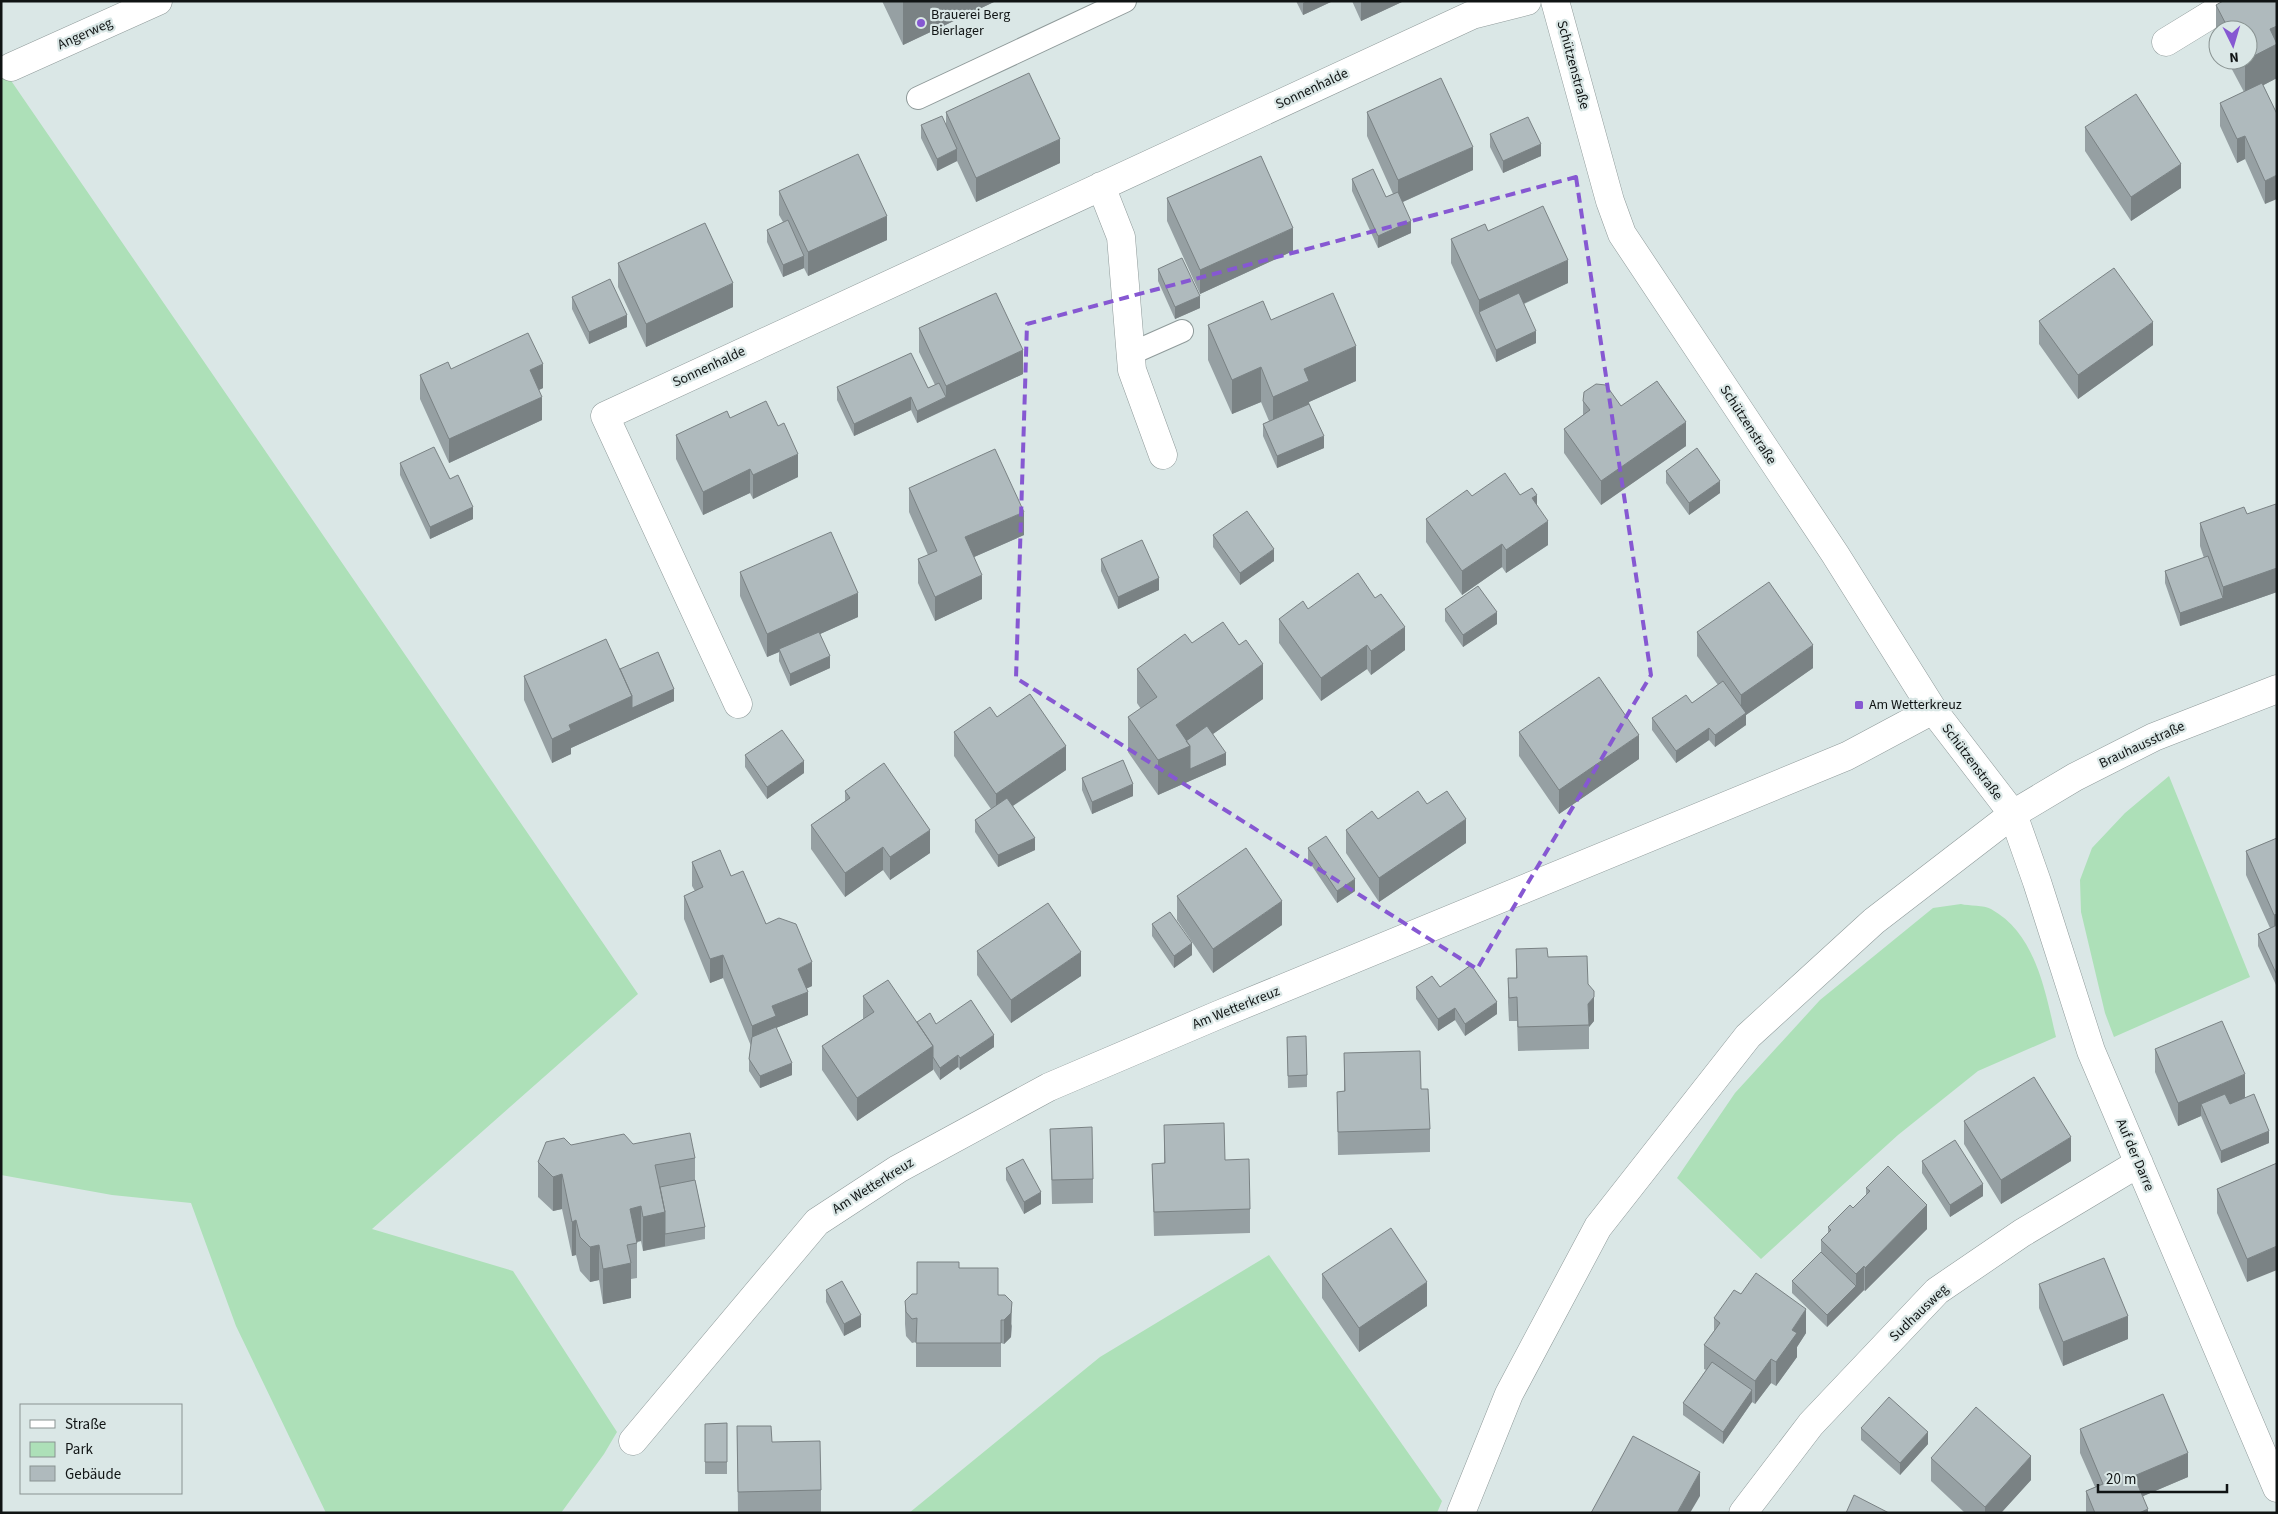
<svg xmlns="http://www.w3.org/2000/svg" width="2278" height="1514" font-family="'Source Sans 3',sans-serif">
	<rect width="100%" height="100%" fill="#dae7e6"/>
	<path fill="#ade0b8" d="M1,66L638,994L372,1229L513,1271L617,1432L604,1454L561,1513H326L236,1326L191,1203L112,1195L1,1175Z
		M2169,776L2250,977L2114,1037L2105,1013L2081,912L2080,880L2092,848L2125,813Z
		M1961,904C1969,906 1984,905 1991,909C2036,934 2045,991 2056,1037L1978,1071L1898,1135L1761,1259L1677,1178L1735,1093L1820,1000L1933,908Z
		M1269,1255L1442,1501L1437,1513H909L1100,1357Z"/>
	<g fill="none" stroke-linecap="round" stroke-linejoin="round">
		<defs>
			<path id="lane" d="M918,98L1125,1
				M1130,354L1182,331"/>
			<path id="street" d="M1555,1L1610,201L1622,234L1835,554L1933,710L2013,814L2037,882L2091,1051L2277,1488
				M2166,42L2233,1
				M11,67L158,1
				M1101,186L1121,237L1132,370L1163,455
				M738,704L605,416L1472,15L1527,1
				M633,1441L817,1222L898,1169L1049,1087L1218,1015L1847,756L1933,710
				M1743,1513L1811,1424L1937,1291L2022,1233L2139,1163"/>
			<path id="secondary" d="M1461,1513L1509,1394L1598,1227L1748,1036L1874,921L2013,814L2075,777L2154,737L2277,689"/>
		</defs>
		<use href="#lane" stroke="#8f9a9a" stroke-width="24"/>
		<use href="#street" stroke="#8f9a9a" stroke-width="29"/>
		<use href="#secondary" stroke="#8f9a9a" stroke-width="29"/>
		<use href="#lane" stroke="#fff" stroke-width="22"/>
		<use href="#street" stroke="#fff" stroke-width="28"/>
		<use href="#secondary" stroke="#fff" stroke-width="28"/>
	</g>
	<path fill="#96a0a3" d="M882,1H996L903,45Z
		M1296,1H1333L1303,15Z
		M1352,1H1404L1361,21Z
		M2277,1V78L2263,85L2277,114L2265,204L2245,159L2237,163L2220,126V103L2244,92L2227,60H2248V30H2218V43L2216,39V5Z
		M946,112L1060,163L976,202L957,161L937,171L921,138V125L946,124Z
		M1367,112L1473,170L1403,202L1411,233L1378,248L1352,191V179L1386,197L1393,194L1367,136Z
		M2085,127L2181,188L2131,221L2085,151Z
		M1490,134L1541,156L1503,173L1490,147Z
		M779,191L887,240L808,276L804,268L783,277L767,242V230L783,222L779,215Z
		M1167,198L1293,251L1200,294L1167,221Z
		M1488,231L1568,283L1524,304L1536,343L1496,362L1451,263V239Z
		M618,263L733,307L646,347L618,287Z
		M1158,269L1200,308L1175,319L1158,281Z
		M572,297L627,327L589,344L572,309Z
		M1271,320L1356,381L1309,402L1324,448L1277,468L1263,436V424L1269,421L1261,402L1232,414L1208,360V325Z
		M2039,321L2153,345L2078,399L2039,344Z
		M919,328L1023,374L917,423L911,410L854,436L837,400V387L928,388L935,385L919,352Z
		M451,369L543,388L539,390L542,420L449,463L420,399V375Z
		M1583,401L1621,406L1686,446L1601,505L1564,453V429L1583,415Z
		M730,418L778,426L798,477L753,499L750,493L703,515L676,459V435Z
		M400,463L450,479L473,519L430,539L400,475Z
		M1666,471L1720,493L1689,515L1666,483Z
		M909,488L1024,535L974,557L982,599L935,621L918,583V559L928,555L909,512Z
		M1520,495L1537,505L1548,545L1506,573L1502,567L1462,595L1426,542V519L1472,496Z
		M2277,506V592L2180,626L2165,583V571L2204,558L2200,546V523L2247,514Z
		M1213,535L1274,561L1240,585L1213,547Z
		M1101,559L1159,590L1118,609L1101,571Z
		M740,572L858,617L820,634L830,668L790,686L779,661V652L767,657L740,596Z
		M1308,609L1405,650L1371,675L1367,669L1321,701L1279,643V619Z
		M1445,609L1497,624L1463,647L1445,621Z
		M1697,632L1813,668L1746,715V725L1715,747L1709,740L1676,763L1652,730V718L1692,703L1718,685L1697,656Z
		M1192,643L1263,699L1213,734L1226,765L1158,795L1128,752V717L1141,709L1137,703V669Z
		M620,669L674,701L571,748V754L552,763L524,700V676Z
		M997,717L1066,770L1013,806L1035,850L998,867L975,832V820L991,809L954,756V732Z
		M1519,732L1639,759L1559,814L1519,756Z
		M745,755L804,773L767,799L745,767Z
		M1082,778L1133,796L1092,814L1082,790Z
		M845,791L930,853L890,880L883,870L845,897L811,849V825L845,801Z
		M1427,804L1466,843L1379,902L1346,853V830Z
		M2277,838V985H2276L2258,946V934L2270,928L2246,875V851Z
		M1308,848L1355,891L1337,903L1308,860Z
		M692,862L731,876L812,986L806,989L808,1015L776,1028L792,1075L760,1088L749,1071V1059L751,1046L723,978L710,983L684,919V896L695,891L692,886Z
		M1177,896L1282,925L1213,973L1177,920Z
		M1152,924L1192,955L1174,968L1152,936Z
		M1516,949L1548,957L1588,984L1594,1021L1589,1027V1049L1518,1051L1517,1021H1509L1508,1002V978H1516Z
		M977,951L1081,976L1011,1023L977,975Z
		M1416,987H1440L1497,1014L1465,1036L1455,1020L1438,1031L1416,999Z
		M863,996L917,1022L936,1024L994,1047L960,1070L958,1067L940,1080L933,1069L857,1121L822,1070V1046L863,1019Z
		M1287,1037L1307,1075V1087L1288,1088Z
		M2155,1049L2245,1098L2269,1143L2221,1163L2201,1116L2178,1126L2155,1072Z
		M1344,1053L1421,1089L1430,1129V1152L1338,1155L1337,1092L1344,1091Z
		M1964,1121L2071,1161L2001,1204L1964,1144Z
		M1164,1125L1225,1160L1250,1209V1233L1154,1236L1152,1164L1164,1163Z
		M1050,1129L1093,1179V1203L1052,1204Z
		M633,1144L695,1158V1180L705,1227V1239L643,1251L641,1241L637,1242V1278L631,1279V1298L603,1304L599,1280L590,1282L580,1271L576,1255L572,1256L562,1209L553,1211L538,1197V1162L571,1145Z
		M1922,1161L1983,1196L1950,1217L1922,1173Z
		M2277,1163L2247,1282L2217,1213V1189Z
		M1006,1168L1041,1204L1024,1214L1006,1180Z
		M1866,1188L1927,1229L1865,1291L1864,1290L1827,1327L1792,1293V1281L1821,1252V1240L1828,1233V1227L1853,1208L1866,1195Z
		M959,1268L998,1295L1012,1326L1011,1337L1004,1344L1001,1343V1367H916V1342L912,1343L906,1336L905,1324V1301Z
		M1322,1274L1427,1306L1359,1352L1322,1298Z
		M2039,1284L2128,1339L2063,1366L2039,1308Z
		M826,1290L861,1327L844,1336L826,1302Z
		M1714,1318L1806,1333L1797,1347V1357L1776,1386L1771,1383L1755,1404L1752,1402L1723,1444L1683,1415V1403L1706,1370L1704,1369V1345L1714,1331Z
		M727,1423V1474H705V1424Z
		M737,1426L772,1442L821,1490V1513H738Z
		M1861,1428L1928,1444L1900,1475L1861,1440Z
		M2080,1429L2188,1477L2143,1496L2148,1513H2086V1491L2095,1487L2080,1453Z
		M1931,1458L2031,1480L2001,1513H1965L1931,1481Z"/>
	<path fill="#7a8284" d="M903,1H996L903,45Z
		M1307,1H1333L1303,15V3Z
		M1361,1H1404L1361,21Z
		M2277,26V78L2245,95V60H2248V59L2270,29Z
		M2245,136V159L2237,163V139Z
		M1060,139V163L976,202V178Z
		M1541,144V156L1503,173V161Z
		M1473,147V170L1398,204V180Z
		M957,149V161L937,171V159Z
		M2181,164V188L2131,221V197Z
		M2277,175V199L2265,204V181Z
		M887,216V240L808,276V252Z
		M1411,221V233L1378,248V236Z
		M1293,228V251L1200,294V270Z
		M804,256V268L783,277V265Z
		M1568,260V283L1483,322L1479,312V300Z
		M733,283V307L646,347V324Z
		M1200,296V308L1175,319V307Z
		M627,315V327L589,344V332Z
		M2153,322V345L2078,399V375Z
		M1536,331V343L1496,362V350Z
		M1356,346V381L1309,402V416L1273,432V397L1304,369Z
		M1023,350V374L946,409V386Z
		M543,364V388L530,394V370Z
		M1261,367V402L1232,414V380Z
		M542,397V420L449,463V439Z
		M911,397V410L854,436V424Z
		M946,397V409L917,423V411Z
		M1686,422V446L1601,505V481Z
		M1324,436V448L1277,468V456Z
		M798,454V477L753,499V475Z
		M750,469V493L703,515V492Z
		M1720,481V493L1689,515V503Z
		M1537,495V518L1532,498Z
		M473,507V519L430,539V527Z
		M1024,512V535L965,561V537Z
		M1548,521V545L1506,573V550Z
		M1502,544V567L1462,595V571Z
		M1274,549V561L1240,585V573Z
		M2277,568V592L2180,626V613L2223,598V587Z
		M982,575V599L935,621V597Z
		M1159,578V590L1118,609V597Z
		M858,593V617L780,652L779,649V652L767,657V634Z
		M1497,612V624L1463,647V635Z
		M1405,627V650L1371,675V651Z
		M1367,645V669L1321,701V678Z
		M1813,645V668L1746,715V725L1715,747V735L1741,717V695Z
		M830,656V668L790,686V674Z
		M1263,664V699L1190,750L1226,753V765L1158,795V760L1176,725Z
		M674,689V701L571,748V754L552,763V739L569,725L632,696Z
		M1709,728V740L1676,763V751Z
		M1639,735V759L1559,814V790Z
		M1066,746V770L996,817V794Z
		M804,761V773L767,799V787Z
		M1133,784V796L1092,814V802Z
		M1466,819V843L1379,902V878Z
		M930,830V853L890,880V857Z
		M1035,838V850L998,867V855Z
		M883,847V870L845,897V873Z
		M1355,879V891L1337,903V891Z
		M1282,901V925L1213,973V949Z
		M2277,914V938L2274,939V915Z
		M1192,943V955L1174,968V956Z
		M1081,952V976L1011,1023V1000Z
		M723,955V978L710,983V959Z
		M812,962V986L798,992V969Z
		M2276,973H2277V985H2276Z
		M808,992V1015L776,1028L752,1050V1026L772,1006Z
		M1594,997V1021L1589,1027L1588,1004Z
		M1497,1002V1014L1465,1036V1024Z
		M1455,1008V1020L1438,1031V1019Z
		M994,1035V1047L960,1070V1058Z
		M933,1046V1070L857,1121V1098Z
		M958,1055V1067L940,1080V1068Z
		M792,1063V1075L760,1088V1076Z
		M2245,1074V1098L2205,1115L2201,1104V1116L2178,1126V1103Z
		M2269,1131V1143L2221,1163V1151Z
		M2071,1137V1161L2001,1204V1180Z
		M562,1174V1209L553,1211V1177Z
		M1983,1184V1196L1950,1217V1205Z
		M1041,1192V1204L1024,1214V1202Z
		M1927,1205V1229L1865,1291V1268Z
		M641,1206V1241L630,1243V1209Z
		M665,1212V1246L643,1251V1217Z
		M576,1220V1255L572,1256V1222Z
		M599,1245V1280L590,1282V1247Z
		M2277,1246V1270L2247,1282V1259Z
		M631,1263V1298L603,1304V1269Z
		M1864,1266V1290L1827,1327V1315L1856,1286V1274Z
		M1427,1282V1306L1359,1352V1328Z
		M1012,1302L1011,1337L1004,1344V1320Z
		M1806,1309V1333L1797,1347V1357L1776,1386V1362L1792,1330Z
		M861,1315V1327L844,1336V1324Z
		M2128,1316V1339L2063,1366V1342Z
		M1771,1359V1383L1755,1404V1381Z
		M1752,1390V1402L1723,1444V1432Z
		M1928,1432V1444L1900,1475V1463Z
		M2188,1453V1477L2134,1500V1476Z
		M2031,1456V1480L2001,1513H1985V1507Z
		M1700,1472V1496L1690,1513H1677Z
		M2148,1509V1513H2139Z"/>
	<path fill="#afbabd" stroke="#7a8284" d="M2223,1H2277V26L2270,29L2277,44L2248,59V30H2229L2216,5Z
		M1029,73L1060,139L976,178L946,112Z
		M1441,78L1473,147L1398,180L1367,112Z
		M2262,83L2277,114V175L2265,181L2245,136L2237,139L2220,103Z
		M2136,94L2181,164L2131,197L2085,127Z
		M942,116L957,149L937,159L921,125Z
		M1528,117L1541,144L1503,161L1490,134Z
		M858,154L887,216L808,252L779,191Z
		M1261,156L1293,228L1200,270L1167,198Z
		M1373,169L1386,197L1398,192L1411,221L1378,236L1352,179Z
		M1543,206L1568,260L1479,300L1451,239L1485,224L1488,231Z
		M788,220L804,256L783,265L767,230Z
		M705,223L733,283L646,324L618,263Z
		M1182,258L1200,296L1175,307L1158,269Z
		M2114,268L2153,322L2078,375L2039,321Z
		M610,279L627,315L589,332L572,297Z
		M996,293L1023,350L946,386L919,328Z
		M1333,293L1356,346L1304,369L1309,381L1273,397L1261,367L1232,380L1208,325L1263,301L1271,320Z
		M1519,293L1536,331L1496,350L1479,312Z
		M528,333L543,364L530,370L542,397L449,439L420,375L448,362L451,369Z
		M911,353L928,388L939,383L946,397L917,411L911,397L854,424L837,387Z
		M1657,381L1686,422L1601,481L1564,429L1590,410L1583,401L1584,392L1596,384L1606,385L1621,406Z
		M766,401L778,426L784,423L798,454L753,475L750,469L703,492L676,435L727,411L730,418Z
		M1309,404L1324,436L1277,456L1263,424Z
		M434,447L450,479L458,475L473,507L430,527L400,463Z
		M1697,448L1720,481L1689,503L1666,471Z
		M995,449L1024,512L965,537L982,575L935,597L918,559L937,551L909,488Z
		M1505,473L1520,495L1532,488L1537,495L1532,498L1548,521L1506,550L1502,544L1462,571L1426,519L1467,490L1472,496Z
		M2276,504L2277,568L2223,587L2200,523L2244,507L2247,514Z
		M1247,511L1274,549L1240,573L1213,535Z
		M831,532L858,593L767,634L740,572Z
		M1142,540L1159,578L1118,597L1101,559Z
		M2208,556L2223,598L2180,613L2165,571Z
		M1358,573L1375,598L1381,594L1405,627L1371,651L1367,645L1321,678L1279,619L1303,601L1308,609Z
		M1769,582L1813,645L1741,695L1697,632Z
		M1478,586L1497,612L1463,635L1445,609Z
		M1223,622L1239,645L1246,640L1263,664L1176,725L1190,746L1158,760L1128,717L1157,697L1137,669L1185,634L1192,643Z
		M819,632L830,656L790,674L779,649Z
		M606,639L632,696L569,725L571,730L552,739L524,676Z
		M658,652L674,689L632,708V696L620,669Z
		M1599,677L1639,735L1559,790L1519,732Z
		M1723,681L1746,713L1715,735L1709,728L1676,751L1652,718L1686,695L1692,703Z
		M1030,694L1066,746L996,794L954,732L990,707L997,717Z
		M1207,726L1226,753L1190,769V746L1186,741Z
		M782,730L804,761L767,787L745,755Z
		M1123,760L1133,784L1092,802L1082,778Z
		M884,763L930,830L890,857L883,847L845,873L811,825L850,798L845,791Z
		M1418,791L1427,804L1447,791L1466,819L1379,878L1346,830L1372,811L1378,819Z
		M1007,798L1035,838L998,855L975,820Z
		M1326,836L1355,879L1337,891L1308,848Z
		M2277,838V914L2274,915L2246,851Z
		M1246,848L1282,901L1213,949L1177,896Z
		M720,850L731,876L743,871L766,924L779,918L796,924L812,962L798,969L808,992L772,1006L776,1016L752,1026L723,955L710,959L684,896L703,887L692,862Z
		M1048,903L1081,952L1011,1000L977,951Z
		M1170,912L1192,943L1174,956L1152,924Z
		M2277,925V973H2276L2258,934Z
		M1547,948L1548,957L1587,956L1588,984L1594,991V997L1588,1004L1589,1025L1518,1027L1517,997L1509,998L1508,978H1517L1516,949Z
		M1471,965L1497,1002L1465,1024L1455,1008L1438,1019L1416,987L1432,976L1440,987Z
		M888,980L933,1046L857,1098L822,1046L874,1012L863,996Z
		M971,1000L994,1035L960,1058L958,1055L940,1068L933,1057V1046L917,1022L930,1013L936,1024Z
		M2222,1021L2245,1074L2178,1103L2155,1049Z
		M776,1027L792,1063L760,1076L749,1059L752,1037Z
		M1306,1036L1307,1075L1288,1076L1287,1037Z
		M1420,1051L1421,1089H1428L1430,1129L1338,1132L1337,1092L1345,1091L1344,1053Z
		M2034,1077L2071,1137L2001,1180L1964,1121Z
		M2225,1094L2230,1104L2254,1094L2269,1131L2221,1151L2201,1104Z
		M1224,1123L1225,1160L1249,1159L1250,1209L1154,1212L1152,1164L1165,1163L1164,1125Z
		M1092,1127L1093,1179L1052,1180L1050,1129Z
		M690,1133L695,1158L655,1165L665,1212L643,1217L641,1206L630,1209L637,1243L627,1245L631,1263L603,1269L599,1245L590,1247L580,1237L576,1220L572,1222L562,1174L553,1177L538,1162L546,1142L564,1138L571,1145L624,1134L633,1144Z
		M1955,1140L1983,1184L1950,1205L1922,1161Z
		M1023,1159L1041,1192L1024,1202L1006,1168Z
		M2277,1163V1246L2247,1259L2217,1189Z
		M1888,1166L1927,1205L1865,1268L1864,1266L1856,1274L1821,1240L1831,1230L1828,1227L1850,1205L1853,1208L1870,1191L1866,1188Z
		M695,1180L705,1227L665,1234V1212L660,1187Z
		M1391,1228L1427,1282L1359,1328L1322,1274Z
		M1821,1252L1856,1286L1827,1315L1792,1281Z
		M2104,1258L2128,1316L2063,1342L2039,1284Z
		M917,1262H959V1268H998V1295H1005L1012,1302L1011,1313L1004,1320H1001V1343H916L917,1318L912,1319L906,1312L905,1301L912,1294H917Z
		M1756,1273L1806,1309L1792,1330L1797,1333L1776,1362L1771,1359L1755,1381L1704,1345L1720,1323L1714,1318L1734,1290L1741,1294Z
		M842,1281L861,1315L844,1324L826,1290Z
		M1712,1362L1752,1390L1723,1432L1683,1403Z
		M2163,1394L2188,1453L2134,1476L2148,1509L2139,1513H2095L2086,1491L2103,1484L2080,1429Z
		M1889,1397L1928,1432L1900,1463L1861,1428Z
		M1976,1407L2031,1456L1985,1507L1931,1458Z
		M727,1423V1462H705V1424Z
		M737,1426H771L772,1442L820,1441L821,1490L738,1492Z
		M1633,1436L1700,1472L1677,1513H1591Z
		M1854,1495L1889,1513H1846Z"/>
	<path fill="none" stroke="#8658d2" stroke-width="4" stroke-dasharray="10 6" stroke-linejoin="round" d="M1576,177L1651,675L1477,969L1016,678L1027,324Z"/>
	<g fill="#8658d2" stroke="#dae7e6" stroke-width="2">
		<circle cx="921" cy="23" r="5"/>
		<rect x="1854" y="700" width="10" height="10" rx="2.5"/>
	</g>
	<g text-anchor="middle" dominant-baseline="central" stroke-width="4.5" stroke-linejoin="round" paint-order="stroke">
		<g font-size="14" fill="#101414" stroke="#dae7e6" text-anchor="start">
			<text x="931" y="15">Brauerei Berg<tspan x="931" dy="16">Bierlager</tspan></text>
			<text x="1869" y="705">Am Wetterkreuz</text>
		</g>
		<g font-size="14" fill="#101414" stroke="#dae7e6">
			<text transform="translate(85 34) rotate(-24)">Angerweg</text>
			<text transform="translate(1573 65) rotate(75)">Schützenstraße</text>
			<text transform="translate(1312 89) rotate(-25)">Sonnenhalde</text>
			<text transform="translate(709 367) rotate(-25)">Sonnenhalde</text>
			<text transform="translate(1748 425) rotate(57)">Schützenstraße</text>
			<text transform="translate(2142 745) rotate(-25)">Brauhausstraße</text>
			<text transform="translate(1972 762) rotate(53)">Schützenstraße</text>
			<text transform="translate(1236 1008) rotate(-22)">Am Wetterkreuz</text>
			<text transform="translate(2135 1155) rotate(67)">Auf der Darre</text>
			<text transform="translate(873 1186) rotate(-32)">Am Wetterkreuz</text>
			<text transform="translate(1919 1313) rotate(-44)">Sudhausweg</text>
		</g>
	</g>
	<rect width="2278" height="1514" fill="none" stroke="#101414" stroke-width="5"/>
	<rect x="20" y="1404" width="162" height="90" fill="#dae7e6" stroke="#899392"/>
	<rect x="30" y="1420" width="25" height="8" fill="#ffffff" stroke="#899392"/>
	<text x="65" y="1429" font-size="15" fill="#101414">Straße</text>
	<rect x="30" y="1442" width="25" height="15" fill="#ade0b8" stroke="#899392"/>
	<text x="65" y="1454" font-size="15" fill="#101414">Park</text>
	<rect x="30" y="1466" width="25" height="15" fill="#afbabd" stroke="#899392"/>
	<text x="65" y="1479" font-size="15" fill="#101414">Gebäude</text>
	<g transform="translate(2233 45) rotate(175)"><circle r="24" fill="#dae7e6" stroke="#899392"/>
	<path d="M0-4L9 19L0 12L-9 19Z" fill="#8658d2"/>
	<text y="-8" font-size="14" font-weight="bold" text-anchor="middle" fill="#101414">N</text>
	</g>
	<path d="M2098 1484v8h129v-8" fill="none" stroke="#101414" stroke-width="2.5"/>
	<text x="2106" y="1484" font-size="15" fill="#101414" stroke="#dae7e6" stroke-width="4" paint-order="stroke">20 m</text>
</svg>
